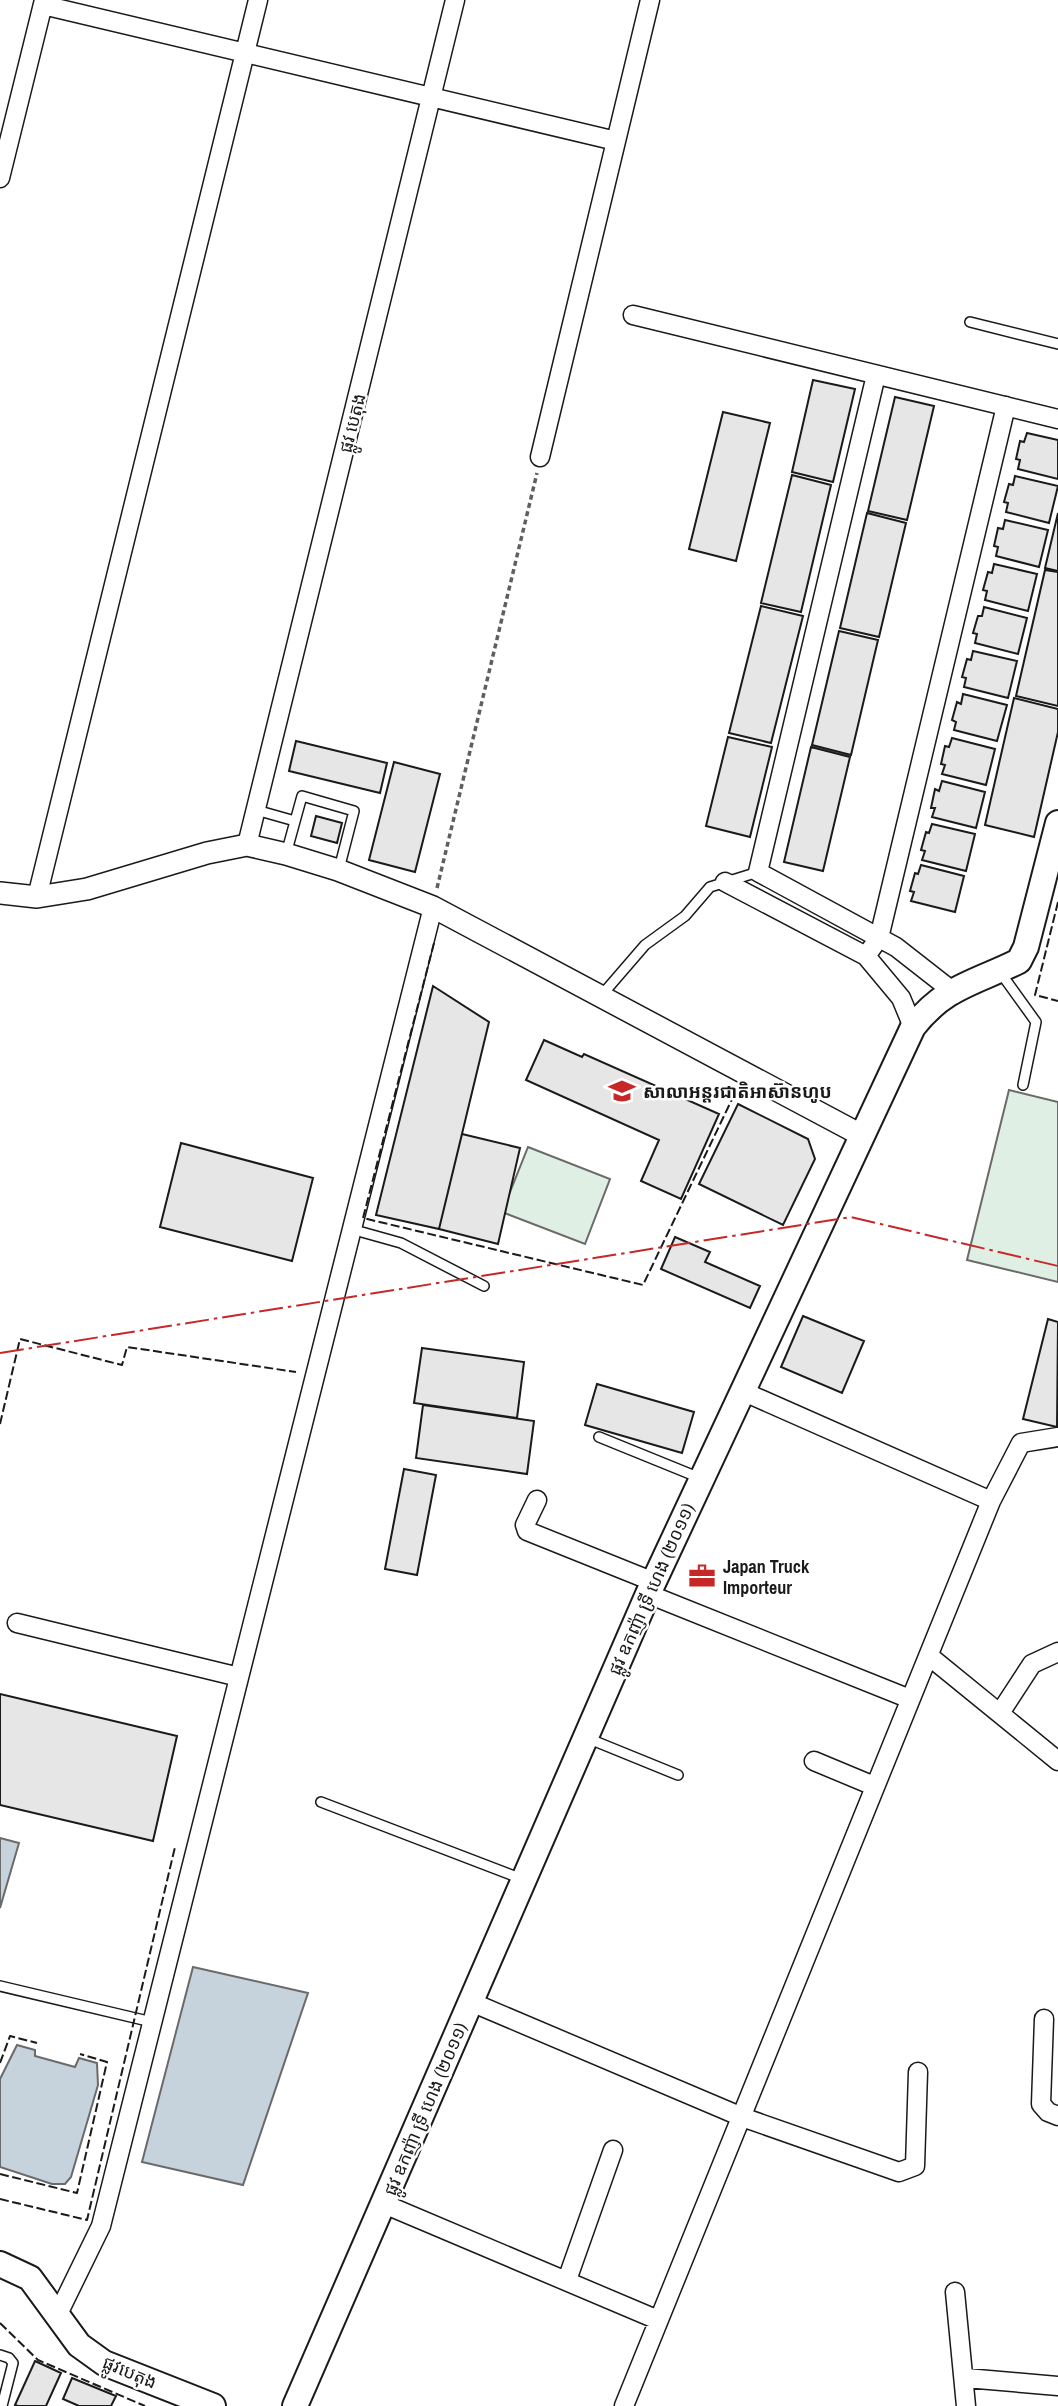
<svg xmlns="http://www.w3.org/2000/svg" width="1058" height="2406" font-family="'Archivo Narrow','Noto Sans Khmer',sans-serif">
	<rect width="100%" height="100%" fill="#fff"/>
	<path fill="#e0efe3" stroke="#6a6a6a" stroke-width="2" d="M1009,1090L1058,1102V1282L967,1260Z
		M528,1147L610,1179L585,1244L502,1212Z"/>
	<path fill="#c6d2dc" stroke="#6a6a6a" stroke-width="2" d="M0,1838L19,1843L0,1908Z
		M193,1967L308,1993L243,2185L142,2162Z
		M17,2045L35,2050V2056L75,2067L79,2058L97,2063L98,2085L71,2177L65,2184H52L0,2167V2079Z"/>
	<path fill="#e6e6e6" stroke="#1a1a1a" stroke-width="2" d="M813,380L855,389L833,482L792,472Z
		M895,397L934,406L907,520L868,511Z
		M723,412L770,423L736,561L689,549Z
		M1027,433L1058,440V479L1018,469L1020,460L1016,459L1020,441L1024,442Z
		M792,475L831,485L801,612L761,603Z
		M1015,476L1058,486L1049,523L1006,512L1008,503L1004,502L1009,484L1013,485Z
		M867,513L906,523L879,637L840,628Z
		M1058,513V571L1045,568Z
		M1005,520L1048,530L1039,567L996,556L998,547L994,546L998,528L1003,529Z
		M994,564L1037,574L1028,611L985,600L987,591L983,590L988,572L992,573Z
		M1045,570L1058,572V706L1016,696Z
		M761,606L803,616L771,743L729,733Z
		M984,607L1027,618L1018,654L975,643L977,634L973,633L978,616H982Z
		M839,631L878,640L851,755L812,745Z
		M973,651L1017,661L1008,698L964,687L966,678L962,677L967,659L971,660Z
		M963,694L1007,705L997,741L954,730L956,722L952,720L957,702L961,704Z
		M1014,698L1058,709V732L1034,837L985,825Z
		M728,737L772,747L750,837L706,826Z
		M952,738L995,749L986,785L942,774L945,765L941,764L945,746L949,747Z
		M296,741L387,763L380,793L289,771Z
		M811,747L850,757L823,871L784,862Z
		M394,762L440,774L415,872L369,860Z
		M942,781L985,792L976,828L932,817L935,808H931L935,789L939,791Z
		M316,816L342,823L337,843L311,836Z
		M932,824L975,834L966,871L922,860L925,851L921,850L926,832L929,833Z
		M921,865L964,876L955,912L911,901L914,892L910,891L915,873L918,874Z
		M433,986L489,1022L439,1229L376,1215Z
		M544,1040L582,1057L584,1054L719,1114L681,1199L641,1181L659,1140L526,1080Z
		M738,1104L808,1139L815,1159L783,1225L699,1184Z
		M462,1134L520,1148L498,1244L439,1229Z
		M181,1143L313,1178L292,1261L160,1227Z
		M675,1237L710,1252L705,1262L760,1286L750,1308L661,1269Z
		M803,1316L864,1341L842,1393L781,1367Z
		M1048,1319L1058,1322L1057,1427L1023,1419Z
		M422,1348L524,1362L517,1418L414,1403Z
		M597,1384L694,1412L682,1453L585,1425Z
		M423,1405L534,1421L527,1474L416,1458Z
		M404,1469L436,1475L417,1575L385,1569Z
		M0,1694L177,1736L153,1841L0,1805Z
		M35,2361L61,2373L46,2406H18L15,2405Z
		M72,2378L116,2396L111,2406H79L63,2399Z"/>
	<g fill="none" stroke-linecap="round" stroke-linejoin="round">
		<defs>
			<path id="service" d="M970,322L1058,344
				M256,810L295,821
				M286,854L302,796L354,811L339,869
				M1000,972L1036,1022L1023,1085
				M601,996L645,945L685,916L710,887L758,872
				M351,1229L401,1243L484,1286
				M599,1437L700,1478
				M587,1738L678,1775
				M321,1802L522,1879
				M0,1986L152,2022
				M0,2355L9,2358L13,2363L2,2406"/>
			<path id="minor" d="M43,5L616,141
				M0,178L44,0
				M633,315L1058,419
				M876,375L758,872L896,947L951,990
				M540,457L650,0
				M247,845L455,0
				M725,882L866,956L901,998L913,1027
				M37,897L258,0
				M866,956L879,938L1006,406
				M742,1391L991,1501
				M537,1500L525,1525L527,1531L654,1582
				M648,1594L910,1699
				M17,1623L239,1677
				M929,1656L1058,1761
				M1000,1713L1032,1664L1058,1652
				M814,1761L874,1786
				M471,2002L742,2117L899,2172L915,2166L918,2072
				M1044,2019L1041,2104L1048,2112L1058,2116
				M384,2204L658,2320
				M567,2280L613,2150
				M955,2292L966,2406
				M58,2314L101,2226L433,907
				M966,2378L1058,2386
				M624,2406L991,1501L1021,1443L1058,1437"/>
			<path id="tertiary" d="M0,893L37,897L87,889L207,853L247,845L286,854L338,870L433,907L861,1135"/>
			<path id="secondary" d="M0,2264L30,2278L79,2345L104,2363L213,2406
				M295,2406L648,1594L913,1027C945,986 975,983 1019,961L1026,947L1058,823"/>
		</defs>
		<use href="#service" stroke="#1a1a1a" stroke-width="12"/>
		<use href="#minor" stroke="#1a1a1a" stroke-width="21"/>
		<use href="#tertiary" stroke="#1a1a1a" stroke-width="24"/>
		<use href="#secondary" stroke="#1a1a1a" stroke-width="28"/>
		<path stroke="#5f5f5f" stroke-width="3.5" stroke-dasharray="5 3.5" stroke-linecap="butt" d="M437,888L537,473"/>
		<use href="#service" stroke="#fff" stroke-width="9"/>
		<use href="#minor" stroke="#fff" stroke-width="18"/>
		<use href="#tertiary" stroke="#fff" stroke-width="21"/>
		<use href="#secondary" stroke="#fff" stroke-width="24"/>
		<path stroke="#1a1a1a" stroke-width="2" stroke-dasharray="9 3.5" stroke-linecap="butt" d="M1058,902L1035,995L1058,1001
			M434,943L363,1218L643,1285L735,1093
			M0,1424L20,1339L122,1365L127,1347L296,1372
			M0,2063L10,2036L37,2043
			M0,2174L77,2193L107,2062L80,2054
			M0,2199L87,2220L175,1847
			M0,2323L38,2360L145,2406"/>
		<path stroke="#c62828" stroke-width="2" stroke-dasharray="24 5 3.5 5" stroke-linecap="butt" d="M0,1353L851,1217L1058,1266"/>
	</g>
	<defs>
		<symbol id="school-bare" viewBox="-9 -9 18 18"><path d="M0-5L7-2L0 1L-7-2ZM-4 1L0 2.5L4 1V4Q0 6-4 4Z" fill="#c62828" stroke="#fff" stroke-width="2.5" paint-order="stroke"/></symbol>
		<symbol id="office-bare" viewBox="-9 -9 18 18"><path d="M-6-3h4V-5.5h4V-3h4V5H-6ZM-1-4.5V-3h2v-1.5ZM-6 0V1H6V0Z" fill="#c62828" stroke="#fff" stroke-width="2.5" paint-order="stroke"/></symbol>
	</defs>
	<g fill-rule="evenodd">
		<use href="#school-bare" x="603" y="1072" width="38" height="38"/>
		<use href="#office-bare" x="683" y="1557" width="38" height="38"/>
	</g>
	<g text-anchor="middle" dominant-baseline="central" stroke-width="5" stroke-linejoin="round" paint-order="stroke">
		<g font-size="18" fill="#1a1a1a" stroke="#fff">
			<text transform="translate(352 423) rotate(-76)">ផ្លូវ បេតុង</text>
			<text transform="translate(651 1589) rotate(-66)">ផ្លូវ ឧកញ៉ា ទ្រី ហេង (២០១១)</text>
			<text transform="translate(425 2109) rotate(-67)">ផ្លូវ ឧកញ៉ា ទ្រី ហេង (២០១១)</text>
			<text transform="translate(130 2372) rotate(23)">ផ្លូវបេតុង</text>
		</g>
		<g font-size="18" font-weight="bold" fill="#1a1a1a" stroke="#fff" text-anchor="start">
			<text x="643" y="1091">សាលាអន្ដរជាតិអាស៊ានហូប</text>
			<text x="723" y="1566">Japan Truck<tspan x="723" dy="21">Importeur</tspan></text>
		</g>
	</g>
</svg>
